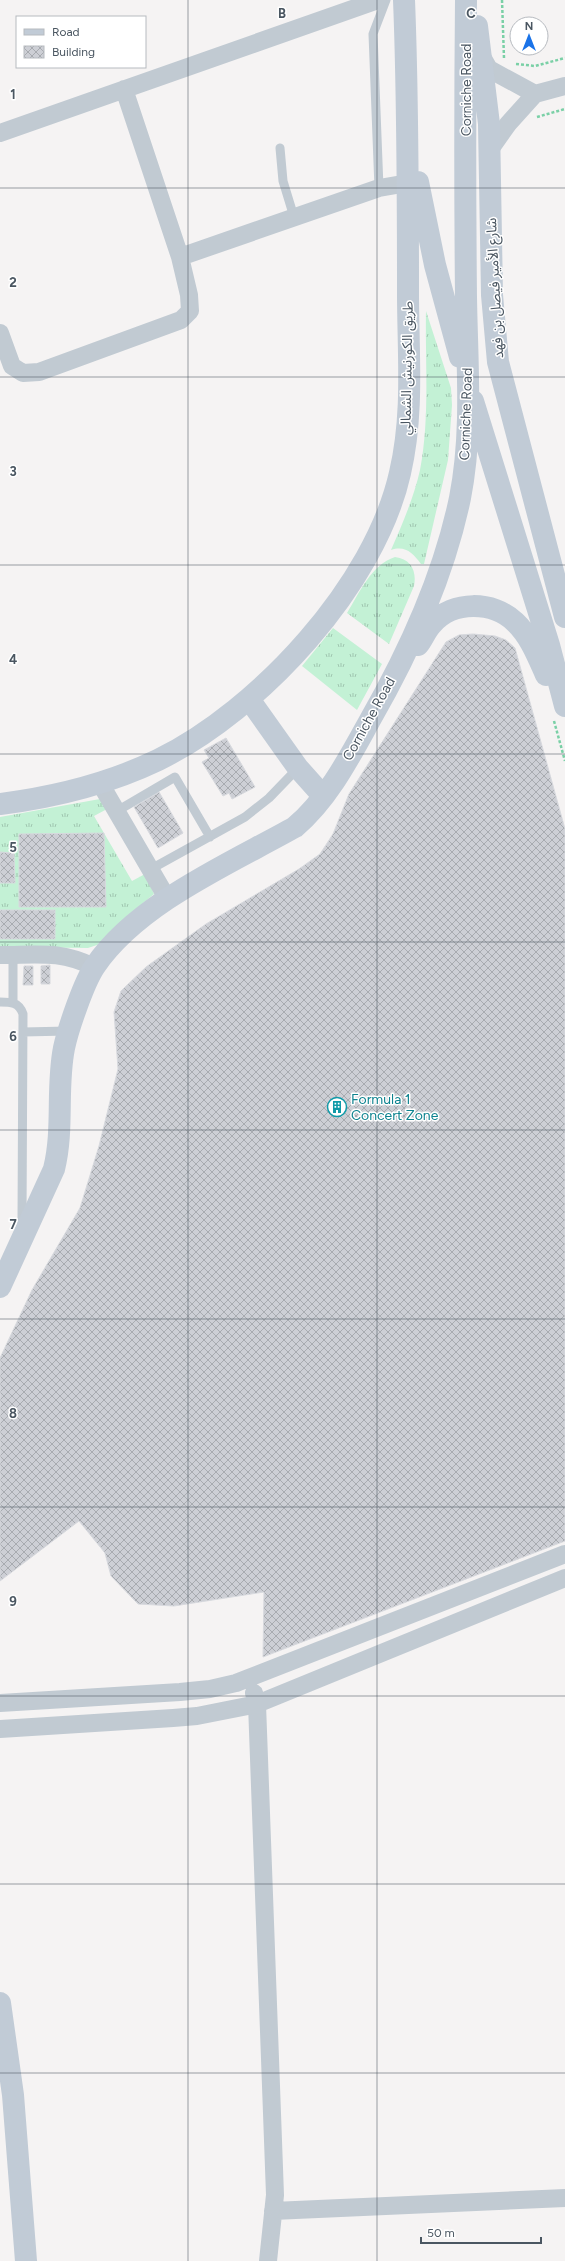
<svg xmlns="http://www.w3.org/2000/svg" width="565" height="2261" font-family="Figtree,'Noto Sans Arabic',sans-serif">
	<defs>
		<pattern id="grass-tufts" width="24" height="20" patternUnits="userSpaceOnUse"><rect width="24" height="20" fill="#c3f1d5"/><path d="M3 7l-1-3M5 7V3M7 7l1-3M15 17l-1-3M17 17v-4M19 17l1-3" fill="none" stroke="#a0c6b0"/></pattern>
		<pattern id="building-cross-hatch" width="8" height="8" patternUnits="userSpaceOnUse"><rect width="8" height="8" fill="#cdcfd5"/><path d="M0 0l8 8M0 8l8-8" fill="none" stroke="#a8abb0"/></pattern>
	</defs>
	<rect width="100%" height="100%" fill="#f5f3f3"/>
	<path fill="url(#grass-tufts)" d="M426,311L451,388L452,405L448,460L424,564H421C413,553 405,545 391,550C402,525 414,497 420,470C430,418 425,363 426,311Z
		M395,557C411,559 417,571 414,586L389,644L347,613C360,592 371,565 395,557Z
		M333,628L382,664L357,710L302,666Z
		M100,799L107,809L94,816L132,881L145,874L154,894L126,917L105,938L97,945L88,948L0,947V817Z"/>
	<path fill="url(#building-cross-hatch)" stroke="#d7d9de" d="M473,634L495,636L506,640L515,648L565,829V1541L263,1657L264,1592L174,1606L138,1604L111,1576L105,1553L79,1521L0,1581V1358L32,1290L80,1208L99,1146L118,1069L114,1012L121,991L146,967L206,924L299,869L320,854L333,834L349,794L446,642L459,635Z
		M226,738L255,787L232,799L229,793L223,796L202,762L209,758L204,750Z
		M159,792L183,833L158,848L134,807Z
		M104,833L106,907H19V834Z
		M0,852L14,853L15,883H0Z
		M0,910H55V939H0Z
		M50,965V984H41V966Z
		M24,966H33V985H23Z"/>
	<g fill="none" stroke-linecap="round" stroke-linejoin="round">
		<path stroke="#7ad0a6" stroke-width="2.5" stroke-dasharray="3 2" stroke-linecap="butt" d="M502,0L504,58
			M516,64L535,66L565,58
			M537,117L565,109
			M554,721L565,761"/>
		<path stroke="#c1cad2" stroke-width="9" d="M280,148L283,181L294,217
			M379,188L373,34L386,0
			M117,811L175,777L210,837
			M151,869L245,817L269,798L298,768
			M0,1002C11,1002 19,1002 23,1014L22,1223
			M13,1002V955
			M23,1032L68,1031"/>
		<path stroke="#c1cad2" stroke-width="18" d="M481,55L489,69L535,94
			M124,89L180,257L379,188L408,183
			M0,133L378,0
			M491,148L508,124L535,94L565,86
			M0,333L12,366L23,373L39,372L181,320L190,311L189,295L180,257
			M100,783L167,898
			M0,955C37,955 60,950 94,967
			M254,1693L257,1704L275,2195L268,2261
			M0,1703L180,1692L210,1689L236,1683L565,1554
			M0,1729L173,1718L197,1716L257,1704L565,1578
			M273,2211L565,2198"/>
		<path stroke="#c1cbd6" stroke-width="22" d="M477,26L489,124L492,295L498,362L565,617
			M418,182L435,265L460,357
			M473,401L549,645L565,706
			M418,645C423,639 426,630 432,624C453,600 493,601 515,622C530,636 538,657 546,675
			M249,699L298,768L323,796
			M0,804C55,797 108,784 158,760C260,710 375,585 400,473C414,413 408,354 408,293C408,195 408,98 404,0
			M0,1287L54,1169C64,1129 56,1088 64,1048C68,1029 84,982 95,966C138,903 229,864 295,827C328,799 349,758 370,720C409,652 444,575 460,498C473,432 467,364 466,297C465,198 465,99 466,0
			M0,2003L13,2095L26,2261"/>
	</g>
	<path fill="none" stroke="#4a5661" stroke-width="1" stroke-opacity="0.55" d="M188,0V2261M377,0V2261M0,188H565M0,377H565M0,565H565M0,754H565M0,942H565M0,1130H565M0,1319H565M0,1507H565M0,1696H565M0,1884H565M0,2073H565"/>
	<defs>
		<symbol id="building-ring" viewBox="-11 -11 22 22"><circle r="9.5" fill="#fff" stroke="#0f9aa8" stroke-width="1.5"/><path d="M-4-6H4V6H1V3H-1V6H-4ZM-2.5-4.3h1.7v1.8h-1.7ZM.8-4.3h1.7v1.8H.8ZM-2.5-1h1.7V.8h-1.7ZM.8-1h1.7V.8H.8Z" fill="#0f9aa8"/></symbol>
	</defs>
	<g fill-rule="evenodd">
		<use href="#building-ring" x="326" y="1096" width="22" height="22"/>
	</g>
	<g text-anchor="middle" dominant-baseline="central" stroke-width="3" stroke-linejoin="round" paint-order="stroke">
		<g font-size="14" fill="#4a5661" stroke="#fff">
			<text transform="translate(466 90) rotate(-90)">Corniche Road</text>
			<text transform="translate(495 288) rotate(-93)">شارع الأمير فيصل بن فهد</text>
			<text transform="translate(407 368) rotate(-89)">طريق الكورنيش الشمالي</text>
			<text transform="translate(466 414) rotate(-88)">Corniche Road</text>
			<text transform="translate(369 719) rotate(-61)">Corniche Road</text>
		</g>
		<g font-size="14" fill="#0d838f" stroke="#fff" text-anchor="start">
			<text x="351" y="1099">Formula 1<tspan x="351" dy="16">Concert Zone</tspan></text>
		</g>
	</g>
	<g font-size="13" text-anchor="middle" font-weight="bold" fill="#4a5661" stroke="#fff" stroke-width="3" stroke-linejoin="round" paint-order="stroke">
		<text x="282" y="18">B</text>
		<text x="471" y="18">C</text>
		<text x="13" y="99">1</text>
		<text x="13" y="287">2</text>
		<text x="13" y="476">3</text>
		<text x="13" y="664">4</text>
		<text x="13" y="852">5</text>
		<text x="13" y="1041">6</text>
		<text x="13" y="1229">7</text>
		<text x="13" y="1418">8</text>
		<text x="13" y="1606">9</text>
	</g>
	<rect x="16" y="16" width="130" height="52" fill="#ffffff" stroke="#b7bbc0"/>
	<rect x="24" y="29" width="20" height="6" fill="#c1cbd6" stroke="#b7bbc0"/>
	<text x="52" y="36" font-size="12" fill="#4a5661">Road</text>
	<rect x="24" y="46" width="20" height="12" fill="url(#building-cross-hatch)" stroke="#b7bbc0"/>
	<text x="52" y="56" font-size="12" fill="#4a5661">Building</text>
	<g transform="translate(529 36)"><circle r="19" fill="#ffffff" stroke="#b7bbc0"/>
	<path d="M0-3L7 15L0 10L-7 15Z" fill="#1a73e8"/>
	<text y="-6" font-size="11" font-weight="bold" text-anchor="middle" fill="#4a5661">N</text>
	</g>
	<path d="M421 2237v6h120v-6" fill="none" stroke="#4a5661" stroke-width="2"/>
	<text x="427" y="2237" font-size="12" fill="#4a5661" stroke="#ffffff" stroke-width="3" paint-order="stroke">50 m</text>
</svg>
